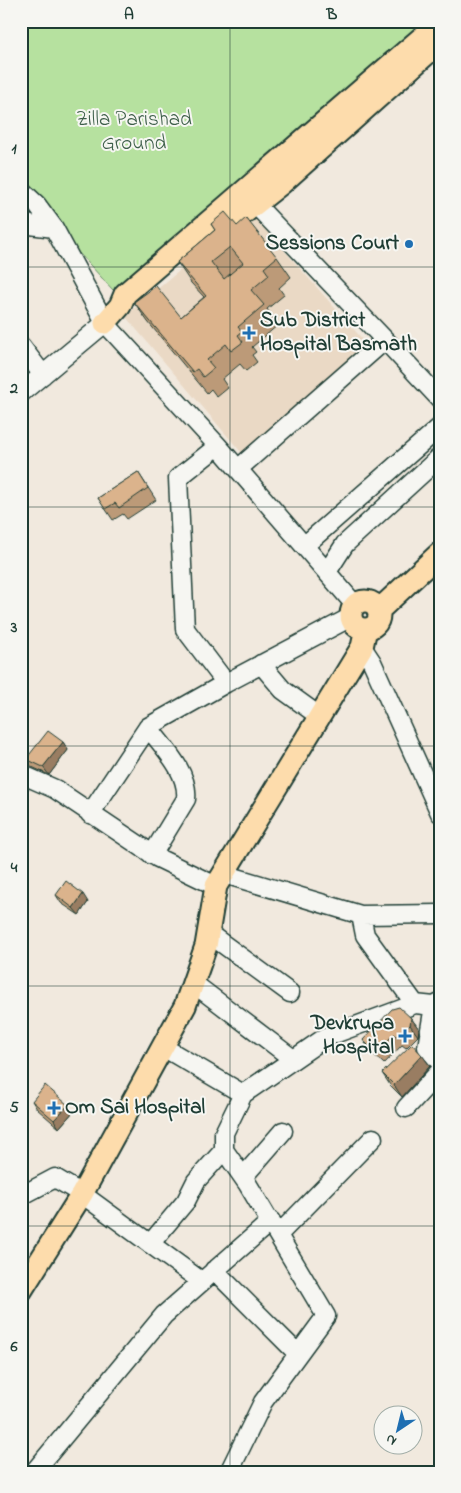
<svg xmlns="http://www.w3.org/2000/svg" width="461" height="1493" font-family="'Indie Flower',sans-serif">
	<rect width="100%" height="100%" fill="#f1e9de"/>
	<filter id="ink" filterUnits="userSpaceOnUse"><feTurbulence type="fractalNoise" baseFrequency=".02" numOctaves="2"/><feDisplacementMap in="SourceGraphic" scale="10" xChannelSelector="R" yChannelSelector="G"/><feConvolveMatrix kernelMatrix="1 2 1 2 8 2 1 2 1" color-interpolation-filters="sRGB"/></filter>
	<g filter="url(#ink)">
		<path fill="#ead9c5" d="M250,212L373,351L247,459L125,316Z"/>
		<path fill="#b6e19f" stroke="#6a8f6a" d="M21,21H427L278,157L113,290L21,190Z"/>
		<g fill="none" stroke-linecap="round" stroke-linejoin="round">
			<defs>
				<path id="minor" d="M21,190L37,205L54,228
					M21,221L30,225L54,228L105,323L218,446L355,605
					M385,340L440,399
					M21,346L43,375
					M21,393L105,323
					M238,469L385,340L255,204
					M304,546L440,427
					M327,572L345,544L440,457
					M362,647L372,662L440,813
					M261,664L283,690L319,716
					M226,683L351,617
					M148,727C163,747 189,772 186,799L152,855
					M21,774L55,789L158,858L216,886
					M90,814L148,727L226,683L185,629L178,478L218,446
					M224,874L361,915L440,914
					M361,915L365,935L415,1004
					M208,933L290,993
					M193,983L293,1059
					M434,1006L427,1047L440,1062
					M163,1047L243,1094
					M406,1108L440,1071
					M243,1177L283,1131
					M21,1196L55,1178L82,1194L201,1281
					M279,1234L373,1138
					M150,1244L186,1201L196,1181L224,1150
					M214,1270L298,1354
					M34,1472L164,1315L271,1221
					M229,1472L263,1402L326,1316L247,1183L224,1150V1133L243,1094L326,1037L415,1004L434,1006L440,1003"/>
				<path id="major" d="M211,239L282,183L440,42
					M105,323L120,306L125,294L440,22
					M351 615a14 14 0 1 1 28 0a14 14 0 1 1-28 0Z
					M378,611L440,553
					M21,1291L82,1194L185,1006L206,946L216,886L362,647L366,629"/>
			</defs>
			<use href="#minor" stroke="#1f3d34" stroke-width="21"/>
			<use href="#major" stroke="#1f3d34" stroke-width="25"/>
			<use href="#minor" stroke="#f6f6f2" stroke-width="18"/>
			<use href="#major" stroke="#fddcac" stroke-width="21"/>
		</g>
		<path fill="#bc9a78" stroke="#1f3d34" d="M211,224L237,226L277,257L291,277L279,288L284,295L267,309L278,325L252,347L256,352L252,355L257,362L246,371L240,364L222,379L228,388L217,397L211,389L207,393L148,322L134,302L181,317L204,297L191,283L177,262L215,230Z
			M138,472L156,500L127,519L123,514L113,520L98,498Z
			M63,742L68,750L49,775L32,767L26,759Z
			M56,895L88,902L79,915L61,903Z
			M411,1018L419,1029L418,1036L406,1048L402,1045L384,1064L371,1052L363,1040Z
			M430,1066L402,1097L390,1085L382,1073Z
			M32,1101L68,1105L73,1112L59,1128L37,1109Z"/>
		<path fill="#997d62" stroke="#1f3d34" d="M63,742L68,750L49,775L43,767Z
			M83,894L88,902L79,915L73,908Z
			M411,1018L419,1029L418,1036L410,1025Z
			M422,1055L430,1066L402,1097L394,1085Z
			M68,1105L73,1112L59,1128L54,1120Z"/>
		<path fill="#dbb38c" stroke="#1f3d34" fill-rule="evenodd" d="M225,212L237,226L246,218L277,257L264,268L269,275L251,290L264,305L238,327L242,332L238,335L243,342L231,351L226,344L207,360L214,368L203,377L197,369L193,372L134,302L156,286L181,317L206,296L177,262L215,230L211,224ZM230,247L243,263L224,279L211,262Z
			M138,472L148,488L119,508L115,503L105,509L98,498Z
			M48,731L63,742L43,767L26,759Z
			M66,881L83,894L73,908L56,895Z
			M399,1007L411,1018L410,1025L398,1037L394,1034L376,1053L363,1040L392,1009Z
			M412,1044L422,1055L394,1085L382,1073Z
			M45,1085L68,1105L54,1120L32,1101Z"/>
	</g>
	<path fill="none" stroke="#1f3d34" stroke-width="1" stroke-opacity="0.55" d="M230,21V1472M21,267H440M21,507H440M21,746H440M21,986H440M21,1226H440"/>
	<g fill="#1f6fb2" stroke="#f6f6f2" stroke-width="2">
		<circle cx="409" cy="244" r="5"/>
		<path d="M246.5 325.5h5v5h5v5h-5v5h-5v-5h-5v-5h5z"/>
		<path d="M402.5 1028.5h5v5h5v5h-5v5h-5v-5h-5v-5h5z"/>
		<path d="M51.5 1100.5h5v5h5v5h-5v5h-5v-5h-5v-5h5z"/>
	</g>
	<g text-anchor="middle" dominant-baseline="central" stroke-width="4" stroke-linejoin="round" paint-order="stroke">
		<g font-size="21" fill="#3d5e49" stroke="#f6f6f2">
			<text x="134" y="120">Zilla Parishad<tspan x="134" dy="24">Ground</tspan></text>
		</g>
		<g font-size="21" font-weight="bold" fill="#1f3d34" stroke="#f6f6f2" text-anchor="end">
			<text x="399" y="244">Sessions Court</text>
			<text x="260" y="321" text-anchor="start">Sub District<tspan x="260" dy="24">Hospital Basmath</tspan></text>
			<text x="394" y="1024">Devkrupa<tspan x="394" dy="24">Hospital</tspan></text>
			<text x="65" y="1108" text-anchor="start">Om Sai Hospital</text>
		</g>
	</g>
	<rect width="461" height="1493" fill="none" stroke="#f6f6f2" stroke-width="55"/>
	<g transform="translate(398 1430) rotate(215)"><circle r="24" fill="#f6f6f2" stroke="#a0aca6"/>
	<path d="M0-4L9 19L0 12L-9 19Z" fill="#1f6fb2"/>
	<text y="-8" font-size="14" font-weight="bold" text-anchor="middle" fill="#1f3d34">N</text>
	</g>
	<rect x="28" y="28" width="406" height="1438" fill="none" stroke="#1f3d34" stroke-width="2"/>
	<g font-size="16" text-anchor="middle" font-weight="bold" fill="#1f3d34">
		<text x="129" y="19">A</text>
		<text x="332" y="19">B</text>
		<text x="14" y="153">1</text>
		<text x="14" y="393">2</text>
		<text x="14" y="632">3</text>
		<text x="14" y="872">4</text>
		<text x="14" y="1112">5</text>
		<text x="14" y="1351">6</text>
	</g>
</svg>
